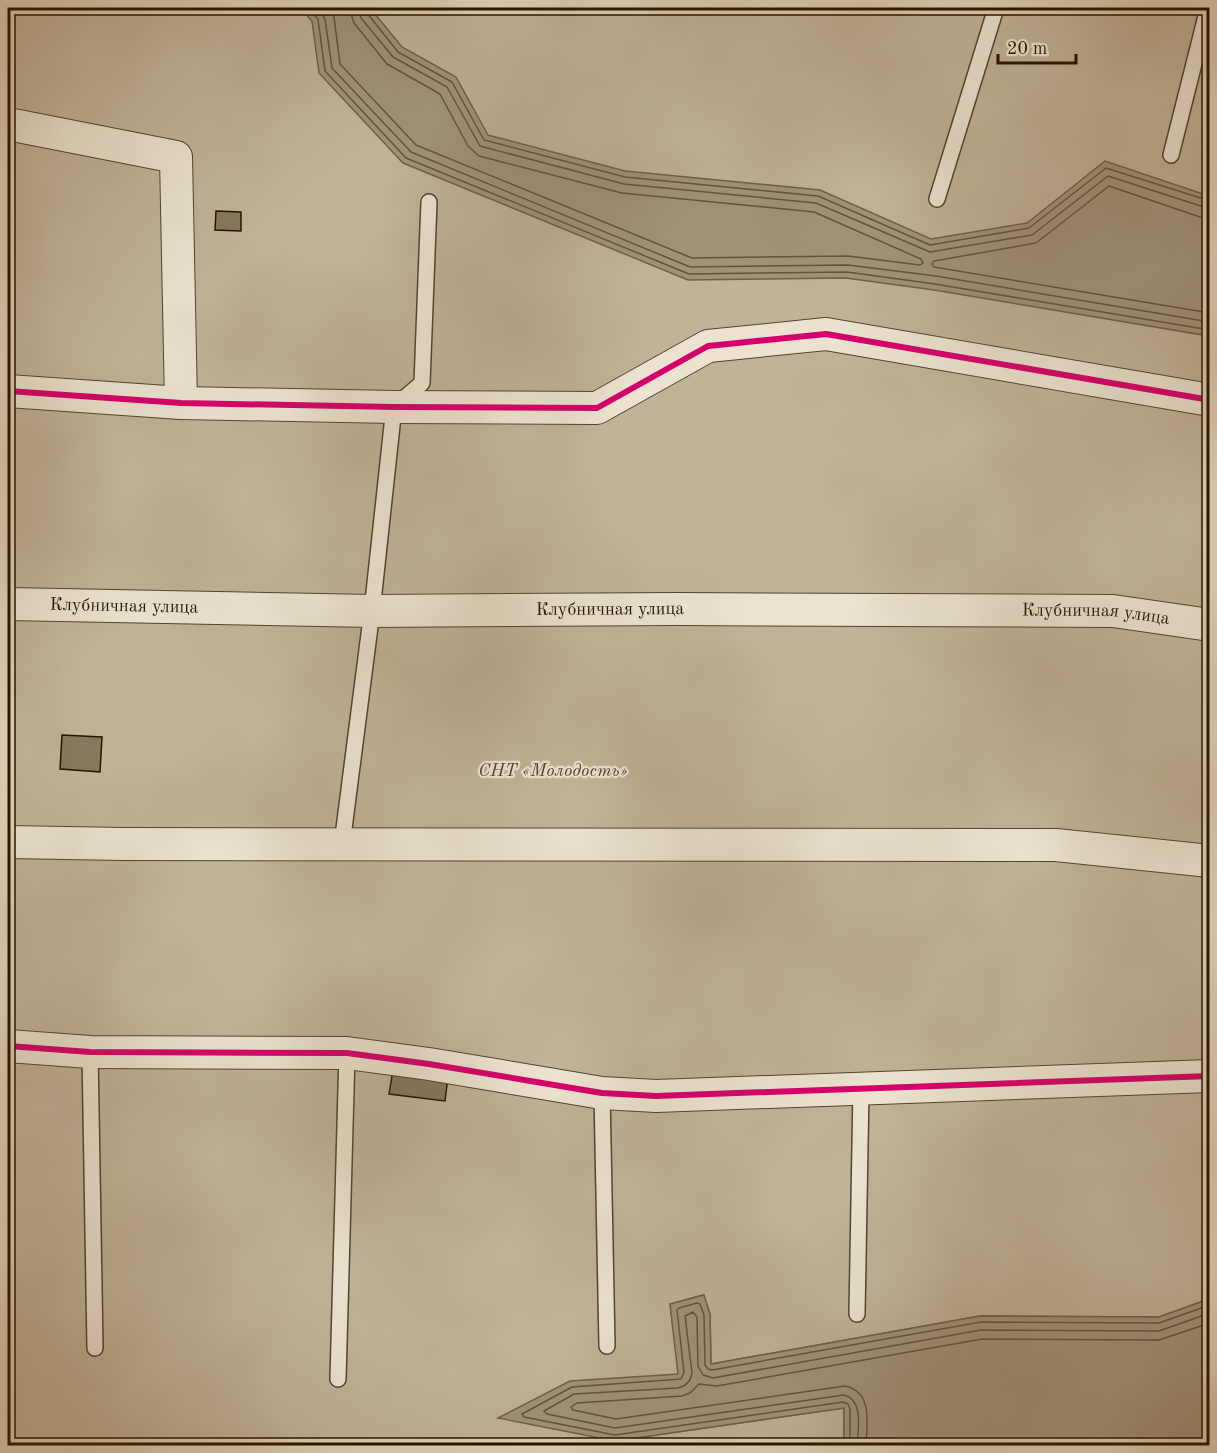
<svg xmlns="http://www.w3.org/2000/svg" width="1217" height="1453" font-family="'Old Standard TT',serif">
	<rect width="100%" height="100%" fill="#e0d4b7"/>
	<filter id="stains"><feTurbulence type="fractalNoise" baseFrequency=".00333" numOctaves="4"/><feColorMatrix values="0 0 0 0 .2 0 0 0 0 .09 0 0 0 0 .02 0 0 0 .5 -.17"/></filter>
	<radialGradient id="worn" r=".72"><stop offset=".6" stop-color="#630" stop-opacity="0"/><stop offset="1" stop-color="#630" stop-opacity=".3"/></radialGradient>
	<path fill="#c0b398" stroke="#72644c" stroke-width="1.5" d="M8,8H1209V1299L1159,1317L980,1316L711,1364L710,1314L703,1295L670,1304L679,1374L615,1441L844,1408V1445H8Z"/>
	<path fill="#a09379" stroke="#6f6049" stroke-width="1.5" d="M300,8H370L402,47L456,77L488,135L625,171L820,190L931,239L1027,223L1105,161L1209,196V336L934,290L846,278L688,280L403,163L319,73L312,21Z
		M704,1295L710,1314L711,1364L980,1316L1159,1317L1209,1299V1445H844V1408L615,1441L498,1418L570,1381L678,1374L670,1304Z"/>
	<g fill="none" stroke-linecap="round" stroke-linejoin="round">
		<path stroke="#62543c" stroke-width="1.5" d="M308,8L318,19L325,71L406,158L689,274L847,272L935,284L1210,330
			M318,8L325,19L332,68L411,152L690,267L848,265L936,276L1210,322
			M330,8L334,17L340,64L416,145L692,258L848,256L920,265L923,263L921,259L814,212L622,193L479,156L468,146L440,94L387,64L354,23L349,8
			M358,8L361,18L393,57L447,87L480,146L624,184L816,203L930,252L1032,235L1108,176L1210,209
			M366,8L367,13L398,52L452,82L484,140L625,177L818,196L930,245L1029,228L1106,168L1210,201
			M1210,218L1200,217L1109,186L1036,243L934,261L932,264L934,267L1210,313
			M850,1446V1409L848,1404L843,1402L615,1435L524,1417L522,1414L572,1387L681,1379L684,1372L677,1310L679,1308L697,1303L700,1304L704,1315L705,1365L708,1369L712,1370L981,1322L1159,1323L1210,1305
			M857,1446C858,1429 864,1400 844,1395L615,1428L547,1414L544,1411L574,1394L678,1388C686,1386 691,1381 692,1373L685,1316L693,1312L697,1317L698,1366L703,1375L713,1378L981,1330L1159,1331L1210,1313
			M866,1446C867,1423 873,1392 845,1386L616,1419L573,1410L571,1407L577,1403L682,1396L690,1393L699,1384L717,1386L982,1339L1159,1340L1210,1323"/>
	</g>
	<path fill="#86785f" stroke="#251400" stroke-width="1.5" d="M216,211L241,212V231L215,230Z
		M62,735L102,737L100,772L60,769Z
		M393,1070L448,1077L445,1101L389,1094Z"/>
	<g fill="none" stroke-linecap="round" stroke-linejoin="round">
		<defs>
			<path id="service" d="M1171,155L1208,8
				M937,199L996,8
				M342,844L372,611L394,407L422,383L429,202
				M90,1052L95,1348
				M602,1093L607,1346
				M857,1314L861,1089
				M338,1379L347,1053"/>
			<g id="minor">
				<path d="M8,124L176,157L181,403"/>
				<path d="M8,391L181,403L394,407L597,408L708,346L826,334L1210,400"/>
				<path id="s1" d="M8,604L372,611L677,609L1113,611L1210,625"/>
				<path d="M8,842L123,844L1056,845L1210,861"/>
				<path d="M8,1046L90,1052L347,1053L429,1064L602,1093L656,1096L1210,1076"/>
			</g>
		</defs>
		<use href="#service" stroke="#54442e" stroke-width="18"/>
		<use href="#minor" stroke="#54442e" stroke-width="34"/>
		<use href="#service" stroke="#ebe3d0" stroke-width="15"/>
		<use href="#minor" stroke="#ebe3d0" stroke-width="32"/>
		<defs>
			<path id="cycleway" d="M8,391L181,403L394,407L597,408L708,346L826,334L1210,400
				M8,1046L90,1052L347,1053L429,1064L602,1093L656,1096L1210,1076"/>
		</defs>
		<use href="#cycleway" stroke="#ebe3d0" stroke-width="10"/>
		<use href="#cycleway" stroke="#d6006c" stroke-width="6"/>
	</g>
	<g text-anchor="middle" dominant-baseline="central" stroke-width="4.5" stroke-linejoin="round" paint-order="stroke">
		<g font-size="18" fill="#251400" stroke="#ebe3d0">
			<text stroke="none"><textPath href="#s1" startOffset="116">Клубничная улица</textPath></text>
			<text stroke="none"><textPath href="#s1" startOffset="602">Клубничная улица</textPath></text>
			<text stroke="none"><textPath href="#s1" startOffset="1088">Клубничная улица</textPath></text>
		</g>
		<g font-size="18" font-style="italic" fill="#54442e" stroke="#ebe3d0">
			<text x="553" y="771">СНТ «Молодость»</text>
		</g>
	</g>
	<rect width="1217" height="1453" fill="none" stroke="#e0d4b7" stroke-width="30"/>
	<rect x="9" y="9" width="1199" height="1435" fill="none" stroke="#251400" stroke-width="3"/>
	<rect x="15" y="15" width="1187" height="1423" fill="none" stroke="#251400" stroke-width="1.5"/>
	<path d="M998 54v9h78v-9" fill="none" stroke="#251400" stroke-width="3"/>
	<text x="1007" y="54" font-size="18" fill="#251400" stroke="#ebe3d0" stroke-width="4.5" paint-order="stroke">20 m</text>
	<rect width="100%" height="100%" filter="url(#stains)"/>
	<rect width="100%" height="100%" fill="url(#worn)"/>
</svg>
